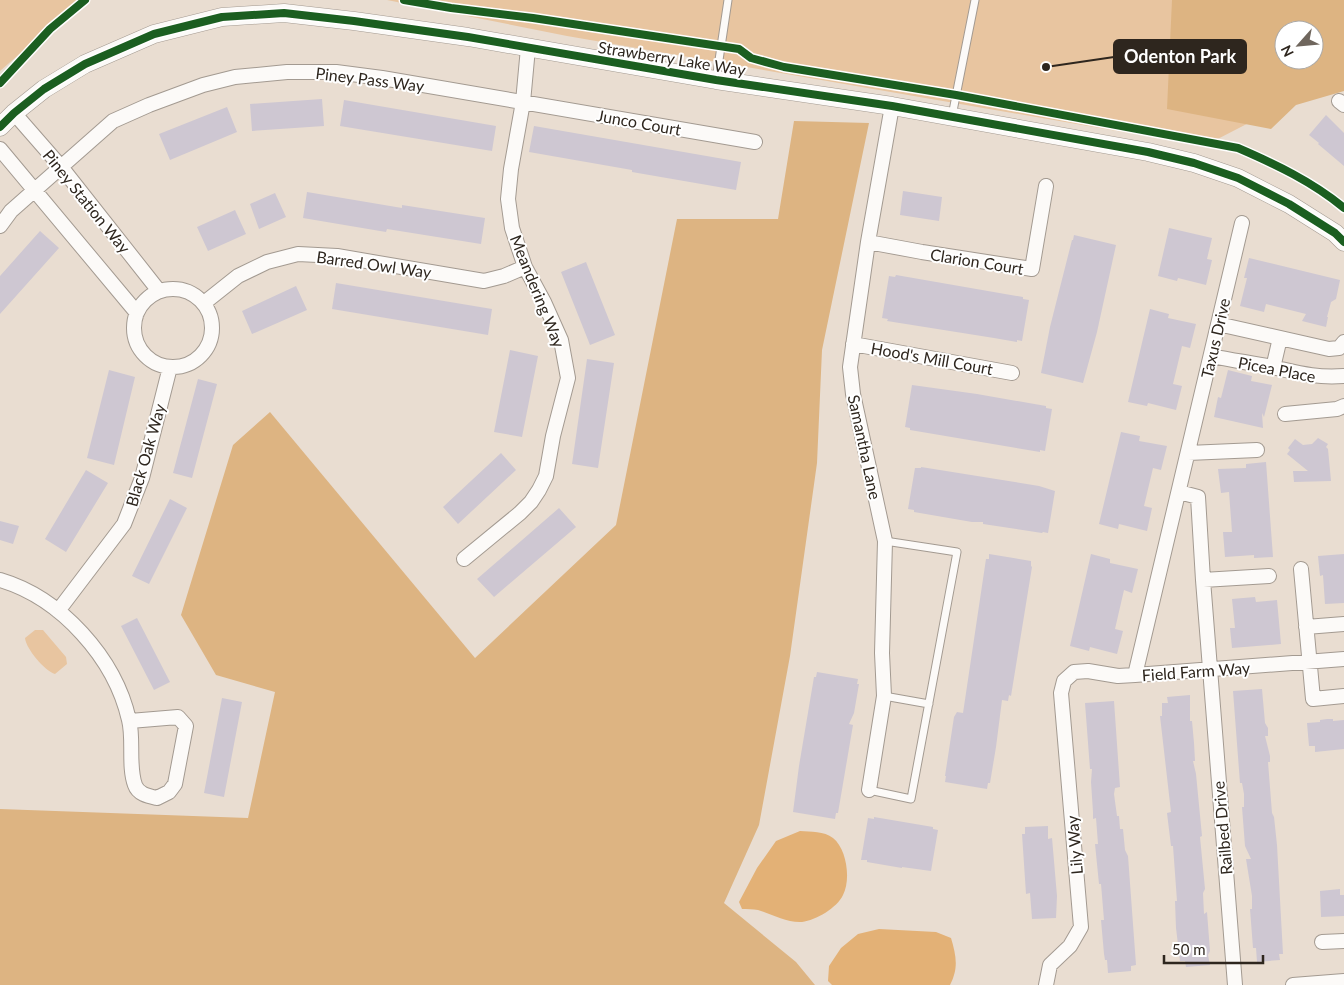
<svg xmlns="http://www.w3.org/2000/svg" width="1344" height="985" font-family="Lato,sans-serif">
	<rect width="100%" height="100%" fill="#e9ddd1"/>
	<path fill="#e8c5a0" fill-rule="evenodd" d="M0,0H81L0,71Z
		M387,0H1344V74L1204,146L567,36ZM1284,30H1314V60H1284Z
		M35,630H43L66,657L67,664L55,674C45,671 26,649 25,638Z"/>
	<path fill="#ddb482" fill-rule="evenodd" d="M1172,0H1344V91L1296,105L1271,129L1167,109ZM1284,30H1314V60H1284Z
		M794,121L869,123L822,350L817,463L790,656L759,825L724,903L796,962L815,985H0V809L248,818L275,692L216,675L181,615L233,445L270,412L475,658L616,525L677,219H778Z"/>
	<path fill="#e3b176" d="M800,831C811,832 824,831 833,838C847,849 851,880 843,895C837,908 816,920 802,922C787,923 772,914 758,910C753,909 747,909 742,909L739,902L757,868L776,841Z
		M879,929L936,932L951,938C956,955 959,968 950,985H832L828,981L829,966L841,948L858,934Z"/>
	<path fill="#cec7d2" d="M322,99L324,126L252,131L250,104Z
		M344,100L496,126L492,151L340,126Z
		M227,107L237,132L170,160L159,134Z
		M1326,115L1344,133V166L1318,144L1319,143L1309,135Z
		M534,126L741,162L736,190L632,172V170L529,152Z
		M903,191L942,197L939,221L900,215Z
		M307,192L402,208V205L485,218L481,244L387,229L386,232L303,218Z
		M275,193L286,217L259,229L250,204Z
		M235,210L246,234L208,251L197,227Z
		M1169,228L1212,238L1207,259L1212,260L1206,285L1178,278L1177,281L1158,276Z
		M40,231L59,248L0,314V276Z
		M1074,235L1116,245L1097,332L1083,383L1041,373L1050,327L1072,240H1073Z
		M1249,258L1340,280L1336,299L1331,302L1327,317H1328L1326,327L1302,321L1306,314L1266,304L1264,312L1240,306L1247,278H1244Z
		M586,262L615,335L590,345L561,272Z
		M896,275L1023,297V299L1029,300L1022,341L1017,340V342L994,338L887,321L888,319L882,318L889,276L895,277Z
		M336,283L492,309L488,335L332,309Z
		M296,286L307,310L252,334L242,311Z
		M1150,309L1169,314L1168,318L1196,324L1190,348L1182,346L1173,384L1182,386L1176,410L1148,403L1147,406L1128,402Z
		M510,350L538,356L522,437L494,432Z
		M587,359L614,363L598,468L572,464Z
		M109,370L135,377L114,465L87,458Z
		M1228,370L1252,376L1251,381L1272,385L1264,417L1262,413L1263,428L1214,417L1218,397L1221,398Z
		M198,379L217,384L192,478L173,473Z
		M912,385L977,394L1046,406V408L1052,409L1045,451L1040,450V452L910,430V428L905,427Z
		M1121,432L1140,436L1139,441L1167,446L1161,470L1153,468L1144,506L1152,508L1147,531L1119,524L1118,529L1099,524Z
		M1318,438L1328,444L1326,447L1328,449L1331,481L1294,482L1293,471H1308L1287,454L1290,450L1288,448L1295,439L1303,445L1312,444Z
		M501,453L516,470L458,524L443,507Z
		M1266,462L1273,557L1254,558V555L1225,557L1223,532H1232L1229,492L1221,493L1218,469L1246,468V464Z
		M921,467L1039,486L1055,491L1048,533L1043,532L1042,533L983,524V522H972L914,512V510L908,509L915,468H921Z
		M86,470L108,483L66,552L45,539Z
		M170,499L187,508L149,584L132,576Z
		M559,508L576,527L494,597L477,579Z
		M0,521L19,526L13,544L0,540Z
		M989,554L1031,561V566L1032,567L1011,696L1009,695L1008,701L1002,700L996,747L990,783H988L987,789L945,782L946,776H945L954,717L957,712L963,713L986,559H989Z
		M1091,554L1110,559V563L1138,569L1132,593L1124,590L1115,629L1123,631L1117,654L1090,647L1089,651L1070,646Z
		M1344,554V603L1325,604L1323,575L1320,576L1318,556Z
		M1255,597L1256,602L1277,600L1281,644L1232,648L1230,628H1235L1232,599Z
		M137,618L170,682L154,690L121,626Z
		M817,672L858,679L857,684H859L854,713L849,724L853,725L838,813H836L835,819L793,812L799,766L814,677H816Z
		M1262,689L1265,723L1268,728V736H1265L1270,756V762H1268L1272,813L1274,817L1277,845L1283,954H1279L1280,960L1257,962L1256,948H1253L1250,909H1252V896L1246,859H1251L1245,846L1242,807H1244V794L1242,783H1240L1233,691Z
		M1190,695V721H1192L1194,743L1195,761H1193L1196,774L1202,836L1200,837L1205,889L1203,893L1204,914L1207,912L1210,951L1208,955L1210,965L1186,967L1185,961H1180L1176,928L1175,901H1177L1173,846H1171L1167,813L1171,812L1160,716H1162V703H1168L1167,697Z
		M222,698L242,702L224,797L204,793Z
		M1114,701L1120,787L1115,788L1114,794L1117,816H1119L1120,829H1123L1125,850L1128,856L1136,965L1131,966V971L1108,973L1107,960H1105L1104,954L1101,920H1104L1101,884H1099L1095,844H1098L1096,818L1093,819V812L1091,782L1092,769H1090L1085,703Z
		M1327,719H1333V721L1344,720V749L1315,752V746H1309L1307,723L1320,722V720Z
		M874,817L933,827V829L938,830L931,871L902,867V868L867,862V860H861L868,818L874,819Z
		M1048,826V839L1052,838L1057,896L1056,918L1032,919L1030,893L1026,894L1022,834H1025V827Z
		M1340,889V895H1344V916L1321,917L1320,891Z"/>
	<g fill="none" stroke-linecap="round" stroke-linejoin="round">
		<defs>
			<path id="service" d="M716,80L728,0
				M952,116L975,0
				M884,696L929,704
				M869,790L911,799L957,552L885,541"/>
			<path id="minor" d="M1339,101L1344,105
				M14,113L62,168L159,291
				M0,149L137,313
				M0,226L11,211L113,121L149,105L203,85L235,77L287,72H336L382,78L755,142
				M868,242L922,252L1032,269L1046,186
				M134 328a39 39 0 1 1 78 0a39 39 0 1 1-78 0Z
				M204,303L238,276L267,262L298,254L337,256L484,281L504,276L525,267
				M1218,324L1329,349L1339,348L1344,342
				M853,344L1012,373
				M1211,356C1231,360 1251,363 1272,367C1299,373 1315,378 1344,376
				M1273,368L1280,338
				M1285,414L1337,409L1344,406
				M1188,453L1257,450
				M1179,492L1198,497L1203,580
				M464,559L520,513L531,502L539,490L546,476L553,436L568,378L561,340L544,302L525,267L512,228L508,199L511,169L523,102L528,48
				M1301,569L1313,699L1344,696
				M0,580C61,598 115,658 129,720C134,739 128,766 135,785C138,794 148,796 157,798L169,792L175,784L186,726L178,717L130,721
				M58,611L124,524L142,478L170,367
				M1306,627L1344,624
				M1135,675L1242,223
				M869,790L884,696L882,653L885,541L853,394L850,367L868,242L892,106
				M1322,942L1344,941
				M1046,985L1050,965L1070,946L1081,927L1061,693L1064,681L1074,672L1088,671L1118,676L1135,675L1344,659
				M1235,985L1203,580L1269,576
				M1293,985L1344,981"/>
			<path id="tertiary" d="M0,127L14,113L44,89L85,64L154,34L222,17L284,13L354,21L468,37L716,80L892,106L1148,152L1194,163L1238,178L1289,204L1335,233L1344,242"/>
		</defs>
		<use href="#service" stroke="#a39a91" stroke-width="9"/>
		<use href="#minor" stroke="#a39a91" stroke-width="16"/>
		<use href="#tertiary" stroke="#a39a91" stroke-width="19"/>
		<use href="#service" stroke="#fcfaf8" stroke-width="7"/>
		<use href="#minor" stroke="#fcfaf8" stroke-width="14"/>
		<use href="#tertiary" stroke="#fcfaf8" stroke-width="18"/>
		<defs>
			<path id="cycleway" d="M404,0L451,8L533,18L739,49L751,58L784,67L956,95L1238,148C1275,164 1313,182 1344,208
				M0,83L50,29L85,0
				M0,127L14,113L44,89L85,64L154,34L222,17L284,13L354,21L468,37L716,80L892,106L1148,152L1194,163L1238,178L1289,204L1335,233L1344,242"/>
		</defs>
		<use href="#cycleway" stroke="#fff" stroke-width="11"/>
		<use href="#cycleway" stroke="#1b5e20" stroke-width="8"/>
	</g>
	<g text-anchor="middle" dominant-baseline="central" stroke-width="4" stroke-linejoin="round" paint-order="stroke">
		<g font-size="16" fill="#2e261e" stroke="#fff">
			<text transform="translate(672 58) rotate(9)">Strawberry Lake Way</text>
			<text transform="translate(370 79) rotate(7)">Piney Pass Way</text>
			<text transform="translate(639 122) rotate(10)">Junco Court</text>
			<text transform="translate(87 201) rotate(51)">Piney Station Way</text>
			<text transform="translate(977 261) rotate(9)">Clarion Court</text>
			<text transform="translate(374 264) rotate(8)">Barred Owl Way</text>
			<text transform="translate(538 291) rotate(68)">Meandering Way</text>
			<text transform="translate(1215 338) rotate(-77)">Taxus Drive</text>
			<text transform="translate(932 358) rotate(10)">Hood's Mill Court</text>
			<text transform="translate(1277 369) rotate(11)">Picea Place</text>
			<text transform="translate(865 447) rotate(78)">Samantha Lane</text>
			<text transform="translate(145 455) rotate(-74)">Black Oak Way</text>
			<text transform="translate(1196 671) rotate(-4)">Field Farm Way</text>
			<text transform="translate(1222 828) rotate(-95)">Railbed Drive</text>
			<text transform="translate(1074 845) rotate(-95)">Lily Way</text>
		</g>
	</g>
	<path fill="none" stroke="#2e261e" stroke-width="2" d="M1046 67L1114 57"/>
	<circle fill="#2e261e" stroke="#fff" stroke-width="2" cx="1046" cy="67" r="5"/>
	<rect fill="#2e261e" stroke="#2e261e" stroke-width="2" x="1114" y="40" width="132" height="33" rx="5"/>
	<g font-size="18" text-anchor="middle" font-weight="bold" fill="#fff">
		<text x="1180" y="63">Odenton Park</text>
	</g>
	<g transform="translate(1299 45) rotate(243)"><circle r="24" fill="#ffffff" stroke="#aba8a5"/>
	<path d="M0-4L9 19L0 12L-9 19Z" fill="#6f665d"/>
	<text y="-8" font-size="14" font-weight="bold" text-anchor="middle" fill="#2e261e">N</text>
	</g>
	<path d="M1164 955v8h99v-8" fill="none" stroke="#2e261e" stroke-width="2.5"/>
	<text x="1172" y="955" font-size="15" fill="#2e261e" stroke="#ffffff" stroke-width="4" paint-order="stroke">50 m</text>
</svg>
